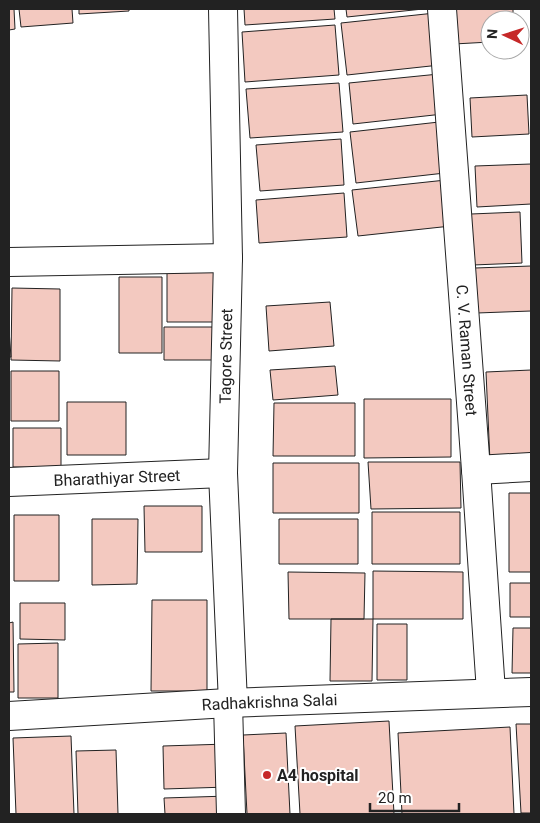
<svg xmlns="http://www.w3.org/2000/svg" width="540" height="823" font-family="Roboto,sans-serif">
	<rect width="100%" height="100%" fill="#fff"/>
	<path fill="#f3c9c0" stroke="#222" d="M9,9H14L15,29L9,30Z
		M19,9H72L73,23L21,27Z
		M79,9H129V11L79,14Z
		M244,9H334L335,19L245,25Z
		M346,9H423L347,17Z
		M452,9H513V20H490V42L454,44Z
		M435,13L440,65L347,75L341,23Z
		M335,25L339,75L245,82L242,32Z
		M439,74L443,114L353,124L349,83Z
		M339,83L343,132L250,138L246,89Z
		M527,95L529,134L472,137L470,98Z
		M439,122L445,173L356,183L350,132Z
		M341,139L344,185L260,191L256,145Z
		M531,164V204L477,207L475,166Z
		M446,180L451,226L358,236L352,190Z
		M344,193L347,237L259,243L256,200Z
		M520,212L522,263L473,265L471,214Z
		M531,266V311L477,313L475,268Z
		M167,270H217V322H167Z
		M119,277H162V353H119Z
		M12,288L60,289V361L11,360Z
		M330,302L334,346L269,351L266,306Z
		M164,327H221L222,360H164Z
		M9,330L11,357H9Z
		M335,366L338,395L273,400L270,370Z
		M531,370V460L490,462L486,372Z
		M11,371H59V421H11Z
		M364,399H451V457L364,458Z
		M67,402H126V455H67Z
		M274,403H355V456H273Z
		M13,428H61V468L13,467Z
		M368,462H460L461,508L371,509Z
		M273,463H359V513H273Z
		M509,493H531V572H509Z
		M144,506H202V552H145Z
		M372,512H460V564H372Z
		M14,515H59V581H14Z
		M92,519H138L137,584L92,585Z
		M279,519H358V564H279Z
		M373,571L463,572V619H373Z
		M288,572L365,573L364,619H289Z
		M510,583H531V617H510Z
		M152,600H207V691H151Z
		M20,603H65V640L20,639Z
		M331,619H373L372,681H330Z
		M13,622L14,692H9V623Z
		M377,624H407V680H377Z
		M513,628H531V673H512Z
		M58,643V698H18V644Z
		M389,721L394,814H300L295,726Z
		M516,724H531V813H521Z
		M510,727L514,814H402L398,733Z
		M286,733L290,814H247L243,735Z
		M71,736L74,814H16L13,738Z
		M227,744L228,787L164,789L163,746Z
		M116,750L118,814H78L76,751Z
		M228,796V814H165L164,798Z"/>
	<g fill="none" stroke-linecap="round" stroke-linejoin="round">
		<defs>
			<g id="minor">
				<path d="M223,9L228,258L223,473L233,703"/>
				<path id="s1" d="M442,9L476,470L491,692"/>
				<path d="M9,262L228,258"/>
				<path d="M476,470L531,467"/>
				<path id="s2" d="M9,482L223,473"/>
				<path d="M228,703L231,814"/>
				<path id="s3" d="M9,716L228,703L531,692"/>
			</g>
		</defs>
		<use href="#minor" stroke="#222" stroke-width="30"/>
		<use href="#minor" stroke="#fff" stroke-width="28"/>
	</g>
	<circle fill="#c62828" stroke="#fff" stroke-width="2" cx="267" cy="775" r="5"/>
	<g text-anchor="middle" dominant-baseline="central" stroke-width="4" stroke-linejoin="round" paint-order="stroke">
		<g font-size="16" fill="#222" stroke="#fff">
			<text stroke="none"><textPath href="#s1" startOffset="342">C. V. Raman Street</textPath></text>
			<text transform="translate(226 356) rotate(-89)">Tagore Street</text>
			<text stroke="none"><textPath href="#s2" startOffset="108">Bharathiyar Street</textPath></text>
			<text stroke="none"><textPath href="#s3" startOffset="261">Radhakrishna Salai</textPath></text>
		</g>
		<g font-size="16" font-weight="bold" fill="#222" stroke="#fff" text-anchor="start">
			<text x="277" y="775">A4 hospital</text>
		</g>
	</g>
	<rect width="540" height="823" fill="none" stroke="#222222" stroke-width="20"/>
	<g transform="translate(505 35) rotate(274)"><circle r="24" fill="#ffffff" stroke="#a7a7a7"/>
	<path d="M0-4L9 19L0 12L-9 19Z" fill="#c62828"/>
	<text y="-8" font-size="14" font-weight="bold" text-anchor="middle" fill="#222222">N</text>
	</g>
	<path d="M370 803v8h89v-8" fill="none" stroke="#222222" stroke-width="2.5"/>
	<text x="378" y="803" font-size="15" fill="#222222" stroke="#ffffff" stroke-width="4" paint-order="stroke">20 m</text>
</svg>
